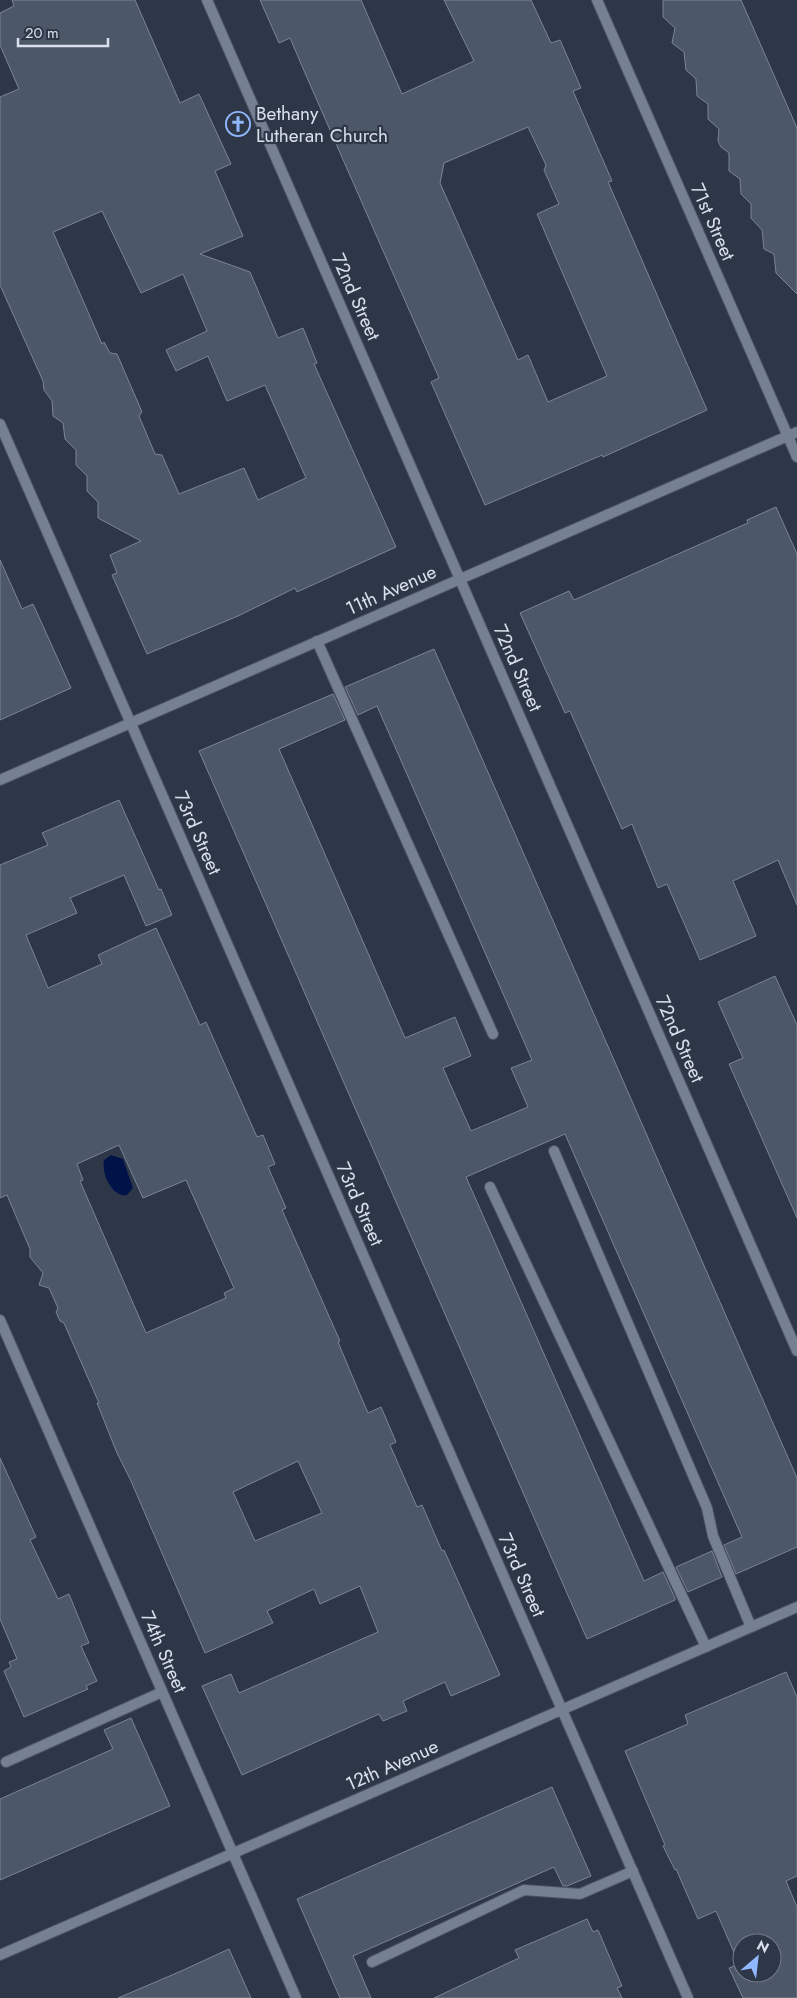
<svg xmlns="http://www.w3.org/2000/svg" width="797" height="1998" font-family="Jost,sans-serif">
	<rect width="100%" height="100%" fill="#2e3748"/>
	<path fill="#001348" d="M111,1155L123,1159L133,1188L127,1195C112,1198 101,1173 104,1160Z"/>
	<path fill="#4c5768" stroke="#7a8598" fill-rule="evenodd" d="M12,0H135L180,103L199,94L231,164L215,171L243,236L200,254L250,272L278,338L303,328L317,363L314,364L396,547L297,592L295,588L238,616L147,654L112,575L117,573L110,555L141,541L98,518V502L87,491V476L76,465V450L65,439L63,423L53,416L52,401L44,390L43,381L0,285V97L19,89L0,45V13L14,6ZM102,211L141,293L183,274L207,331L166,350L176,371L208,356L227,401L265,385L306,478L258,500L244,468L179,494L162,455L155,454L139,416L142,412L117,354L110,353L104,342L102,344L53,232Z
		M260,0H361L402,94L474,61L444,0H531L551,43L560,40L571,65L581,88L573,91L612,181L608,182L707,410L603,457L602,455L485,505L431,382L439,378L305,73L290,38L279,43ZM528,127L546,165L544,170L559,204L537,214L607,376L548,402L528,355L518,360L440,183L444,163Z
		M663,0H741L797,128V294L776,273L774,254L764,249L762,230L751,218V204L741,194L740,179L729,171V153L721,147L718,141L719,129L708,119V104L697,96L696,79L686,70L684,52L672,43L675,28L663,17Z
		M776,507L797,554V905L778,860L733,881L756,936L700,960L667,884L658,888L632,824L622,829L570,711L565,713L520,613L569,591L574,600L748,523L747,520Z
		M0,560L22,609L33,604L71,688L0,720Z
		M434,649L797,1478V1547L736,1574L724,1545L742,1537L565,1134L466,1177L644,1581L663,1572L675,1598V1600L587,1639L199,751L333,694L345,720L279,749L405,1038L455,1017L471,1056L443,1068L471,1131L528,1107L511,1068L532,1060L410,781L377,706L358,715L345,687Z
		M119,800L159,890L161,889L172,915L146,926L124,875L70,898L77,913L26,935L48,988L102,964L98,955L156,928L200,1025L206,1022L257,1137L263,1135L275,1164L268,1167L286,1208L282,1210L340,1341L338,1342L353,1378L368,1413L381,1407L396,1442L390,1445L417,1507L422,1505L442,1551L444,1550L500,1675L451,1696L445,1682L403,1701L407,1711L383,1721L379,1714L242,1775L202,1686L231,1674L239,1693L378,1632L360,1586L320,1604L314,1589L267,1611L273,1623L205,1653L131,1481L117,1453L97,1403H99L64,1323L60,1321L56,1312L58,1308L54,1299L49,1288L39,1285L43,1273L30,1257V1249L7,1195L0,1198V865L48,845L42,833ZM119,1145L143,1198L186,1180L234,1288L224,1293L226,1298L146,1333L80,1181L83,1180L77,1164ZM298,1461L322,1513L255,1541L233,1492Z
		M775,976L797,1025V1218L729,1064L743,1058L718,1002Z
		M0,1458L36,1537L30,1540L58,1599L69,1594L89,1643L81,1646L97,1681L86,1686L88,1689L24,1717L4,1671L11,1667L9,1662L17,1659L0,1619Z
		M712,1551L722,1577L688,1592L676,1567Z
		M786,1672L797,1697V1876L786,1881L797,1907V1998H743L729,1968L739,1964L716,1911L698,1919L676,1869L675,1870L663,1846L665,1845L625,1751L688,1724L685,1715ZM742,1943H772V1973H742Z
		M131,1718L170,1806L0,1880V1799L113,1749L104,1730Z
		M552,1787L591,1876L567,1886H563L554,1867L353,1956L371,1998H340L297,1899Z
		M587,1919L593,1932L598,1930L622,1986L617,1988L622,1998H434L519,1958L515,1950Z
		M229,1949L251,1998H118L179,1972Z"/>
	<g fill="none" stroke-linecap="round" stroke-linejoin="round">
		<defs>
			<path id="lane" d="M317,641L493,1034
				M554,1151L707,1508L713,1536L751,1627
				M490,1187L706,1647
				M6,1762L162,1692
				M372,1962L524,1890L580,1894L633,1871"/>
			<path id="street" d="M207,0L797,1351
				M597,0L797,457
				M0,424L688,1998
				M0,780L797,432
				M0,1320L296,1998
				M0,1955L797,1607"/>
		</defs>
		<use href="#lane" stroke="#4d5463" stroke-width="12"/>
		<use href="#street" stroke="#4d5463" stroke-width="12"/>
		<use href="#lane" stroke="#758093" stroke-width="10"/>
		<use href="#street" stroke="#758093" stroke-width="10"/>
	</g>
	<defs>
		<symbol id="church-ring" viewBox="-11 -11 22 22"><circle r="9.5" fill="#2e3748" stroke="#90b8fd" stroke-width="1.5"/><path d="M-1.2-6h2.4v3.5h3.3v2.4h-3.3V6h-2.4V-.1h-3.3v-2.4h3.3Z" fill="#90b8fd"/></symbol>
	</defs>
	<g fill-rule="evenodd">
		<use href="#church-ring" x="224" y="110" width="28" height="28"/>
	</g>
	<g text-anchor="middle" dominant-baseline="central" stroke-width="4.5" stroke-linejoin="round" paint-order="stroke">
		<g font-size="19" fill="#dae0eb" stroke="#2e3748" text-anchor="start">
			<text x="256" y="113">Bethany<tspan x="256" dy="22">Lutheran Church</tspan></text>
		</g>
		<g font-size="19" fill="#dae0eb" stroke="#2e3748">
			<text transform="translate(713 222) rotate(66)">71st Street</text>
			<text transform="translate(356 297) rotate(66)">72nd Street</text>
			<text transform="translate(391 590) rotate(-24)">11th Avenue</text>
			<text transform="translate(518 668) rotate(66)">72nd Street</text>
			<text transform="translate(198 833) rotate(66)">73rd Street</text>
			<text transform="translate(680 1039) rotate(66)">72nd Street</text>
			<text transform="translate(360 1204) rotate(66)">73rd Street</text>
			<text transform="translate(522 1575) rotate(66)">73rd Street</text>
			<text transform="translate(164 1652) rotate(66)">74th Street</text>
			<text transform="translate(392 1765) rotate(-24)">12th Avenue</text>
		</g>
	</g>
	<g transform="translate(757 1958) rotate(28)"><circle r="24" fill="#2e3748" stroke="#737b89"/>
	<path d="M0-4L9 19L0 12L-9 19Z" fill="#90b8fd"/>
	<text y="-8" font-size="14" font-weight="bold" text-anchor="middle" fill="#dae0eb">N</text>
	</g>
	<path d="M18 38v8h90v-8" fill="none" stroke="#dae0eb" stroke-width="2.5"/>
	<text x="25" y="38" font-size="15" fill="#dae0eb" stroke="#2e3748" stroke-width="4" paint-order="stroke">20 m</text>
</svg>
